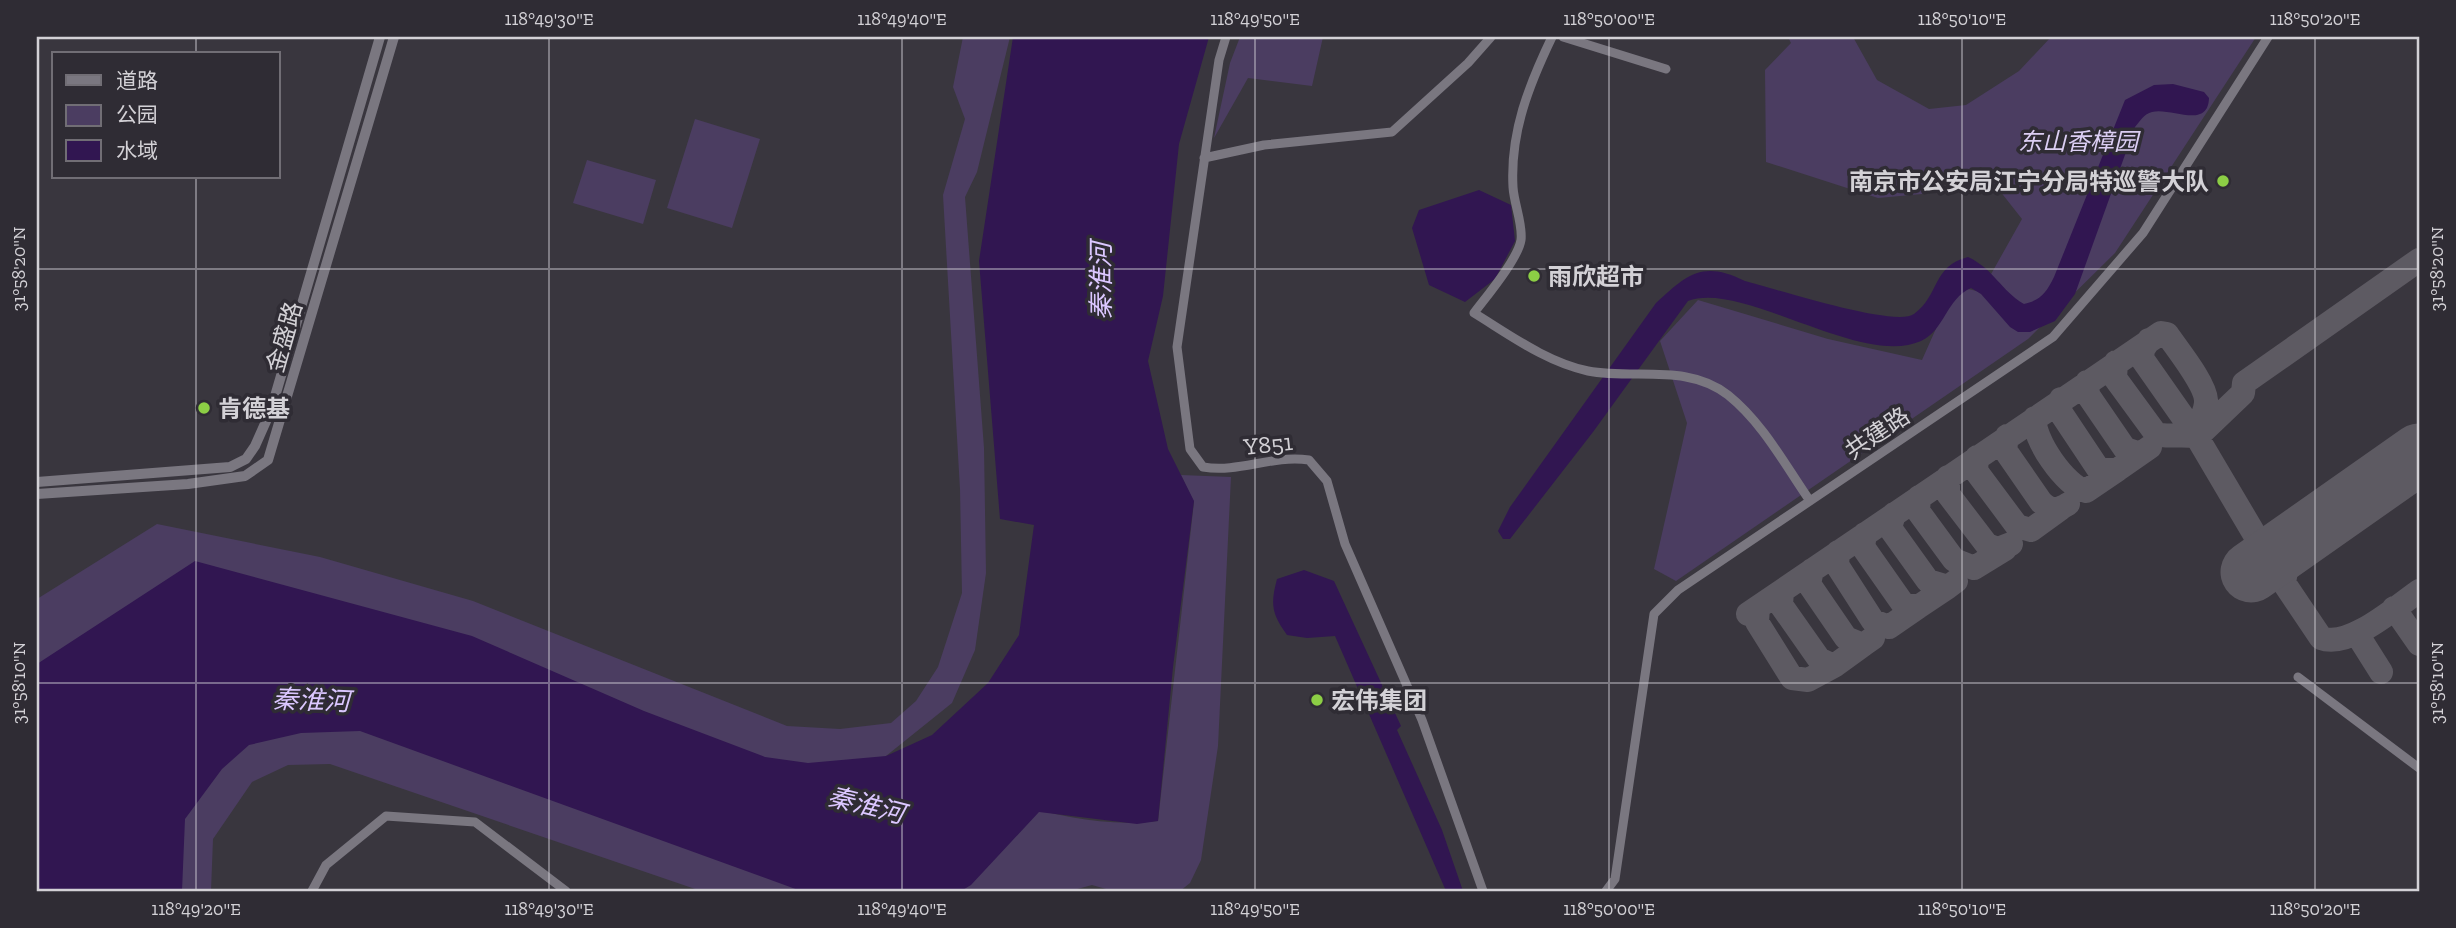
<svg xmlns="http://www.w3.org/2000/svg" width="2456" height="928" font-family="'Zilla Slab','Noto Sans SC',serif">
	<rect width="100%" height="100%" fill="#39363e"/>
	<path fill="#4b3d61" d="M963,37H1010L977,172L965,197L984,448L986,573L975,650L952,703L886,756C973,788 1064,832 1158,821L1194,502L1181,475L1231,477L1218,746L1201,860L1190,883L1180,891H1113L1092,885L1070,891H701L330,764L288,765L252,782L213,839L211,891H37V599L157,524L320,557L473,601L787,726L840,729L891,723L916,701L938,667L962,593L960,489L943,195L965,119L953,87Z
		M1240,37H1323L1312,86L1248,78L1214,138L1230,63Z
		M1788,37H1853L1877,80L1929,109L1966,105L2019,71L2051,37H2256L2115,253L2028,339L1676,581L1654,569L1687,423L1660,341L1698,300L1828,339L1922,360L1955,286L1981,292L2022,219L1981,167L1922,194L1878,198L1766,162L1765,70L1791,43Z
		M695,119L760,139L732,228L667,208Z
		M587,160L656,180L643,224L573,203Z"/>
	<path fill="#311651" d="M1013,37H1209L1179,144L1163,296L1148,361L1168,449L1194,501L1173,667L1158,821L1137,824L1039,812L971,885L961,891H801L360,731L301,733L249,745L222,769L185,819L182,891H37V664L195,561L472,636L644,711L765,757L808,763L886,756L932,735L988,683L1019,635L1034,525L1000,519L979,261Z
		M2173,84L2204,92L2209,98C2208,130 2171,107 2152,112C2144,114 2140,121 2135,127L2075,294L2055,321L2030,332H2018L2010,327L1981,294L1971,288C1946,299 1945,330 1921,341C1861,368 1742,280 1688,301L1593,432L1510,539H1503L1498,531L1510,507L1656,303C1687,274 1703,260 1745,281C1773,288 1895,328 1914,314C1940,295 1932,266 1968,257C1994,269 2001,291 2024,304C2041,300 2046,293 2054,277L2125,100L2154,85Z
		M1479,190L1511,205L1515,241L1495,279L1465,302L1429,285L1412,228L1419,210Z
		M1304,570L1334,581L1401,726L1397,730L1442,830L1463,891H1446L1335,636L1307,638L1287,635C1272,614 1270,605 1277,579Z"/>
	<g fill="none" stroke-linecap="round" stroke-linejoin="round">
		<path stroke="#5d5a62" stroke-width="24" d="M2149,340L2142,351L2143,360L2197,437
			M2116,362L2115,378L2156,434C2169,438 2183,433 2197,437
			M2087,382L2088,395L2125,449L2140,454L2150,447
			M2061,399L2059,406L2061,413L2099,470H2117L2140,454
			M2035,418C2032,438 2066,487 2086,491L2117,470
			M2007,436L2005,450L2041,502C2050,511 2057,511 2068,504
			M2198,436L2243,393L2244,383L2419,260
			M1977,457L1976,471L2017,526L2031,530L2060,509
			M1948,477V494L1987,545L1998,549L2011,544
			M1919,497L1918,511L1954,560L1974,568L2005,549
			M1894,514L1890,528L1928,581L1948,587L1956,581
			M1865,534L1863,547L1903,604L1918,607L1948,587
			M2302,536L2288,558L2284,583L2321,638C2349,649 2396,607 2419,591
			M1838,552L1837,565L1873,621L1889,627L1918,607
			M1812,570L1809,584L1846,638L1863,645L1873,638
			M1782,591L1781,605L1819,659L1834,666L1863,645
			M1758,607L1757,622L1792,678L1808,680L1834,666
			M2394,608L2419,644
			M1748,614L2161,333L2167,334C2177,349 2205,383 2206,400C2207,414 2196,422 2197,437L2259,542
			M2357,634L2381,672"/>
		<path stroke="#5d5a62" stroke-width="61" d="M2251,572L2419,454"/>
		<path stroke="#7a7780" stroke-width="9" d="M1226,37L1219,60L1177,347L1190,449L1203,467C1240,473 1270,455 1309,460L1327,481L1345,544L1422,720L1483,891
			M1552,37C1529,85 1510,132 1513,187C1514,204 1523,224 1521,240C1518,259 1486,297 1474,313C1510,335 1546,362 1588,371C1635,380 1687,363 1728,395C1763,423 1785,465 1810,501
			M1563,37L1666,69
			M1204,158L1264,145L1392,132L1468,63L1491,37
			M2298,677L2419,768
			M312,891L326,865L386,816L475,822L566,891
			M1606,891L1615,879L1654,614L1678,590L2053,337L2143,233L2268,37"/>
		<path stroke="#7a7780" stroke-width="10" d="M37,482L230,467L246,459L255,446L271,410L380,37
			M37,494L188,484L245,476L268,460L394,37"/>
	</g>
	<path fill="none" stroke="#d3d1d6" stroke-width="2" stroke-opacity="0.45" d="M196,37V54M549,37V891M902,37V891M1255,37V891M1609,37V891M1962,37V891M2315,37V891M196,177V891M37,269H2419M37,683H2419"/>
	<g fill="#8cce45" stroke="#2f2c34" stroke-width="2.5">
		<circle cx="2223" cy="181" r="7"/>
		<circle cx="1534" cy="276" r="7"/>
		<circle cx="204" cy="408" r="7"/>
		<circle cx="1317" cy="700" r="7"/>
	</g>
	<g text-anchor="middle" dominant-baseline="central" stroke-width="7" stroke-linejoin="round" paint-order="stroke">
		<g font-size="24" font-style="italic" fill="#dbcef3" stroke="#2f2c34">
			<text x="2078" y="141">东山香樟园</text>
		</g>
		<g font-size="24" font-weight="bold" fill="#d3d1d6" stroke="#2f2c34" text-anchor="start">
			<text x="2209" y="181" text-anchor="end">南京市公安局江宁分局特巡警大队</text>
			<text x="1548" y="276">雨欣超市</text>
			<text x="218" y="408">肯德基</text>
			<text x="1331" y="700">宏伟集团</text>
		</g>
		<g font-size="24" fill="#d3d1d6" stroke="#2f2c34">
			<text transform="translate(284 337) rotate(-74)">金盛路</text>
			<text transform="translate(1877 433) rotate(-34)">共建路</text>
			<text transform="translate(1268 444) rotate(-6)">Y851</text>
		</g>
		<g font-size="26" font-style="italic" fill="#dbc7ff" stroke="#2f2c34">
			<text transform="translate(1101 281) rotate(-90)">秦淮河</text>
			<text transform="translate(311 700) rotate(2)">秦淮河</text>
			<text transform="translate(866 805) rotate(14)">秦淮河</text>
		</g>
	</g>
	<rect width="2456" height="928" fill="none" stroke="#2f2c34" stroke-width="77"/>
	<rect x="52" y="52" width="228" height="126" fill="#2f2c34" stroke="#716e75" stroke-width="2"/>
	<rect x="66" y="75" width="35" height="10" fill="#7a7780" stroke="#716e75" stroke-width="2"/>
	<text x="116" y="88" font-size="21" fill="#d3d1d6">道路</text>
	<rect x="66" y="105" width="35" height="21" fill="#4b3d61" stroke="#716e75" stroke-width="2"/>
	<text x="116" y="122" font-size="21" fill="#d3d1d6">公园</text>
	<rect x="66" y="140" width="35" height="21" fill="#311651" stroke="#716e75" stroke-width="2"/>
	<text x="116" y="158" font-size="21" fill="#d3d1d6">水域</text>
	<rect x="38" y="38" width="2380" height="852" fill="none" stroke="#d3d1d6" stroke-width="2.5"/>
	<g font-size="18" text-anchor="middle" fill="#d3d1d6">
		<text x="549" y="25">118°49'30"E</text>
		<text x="902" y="25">118°49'40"E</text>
		<text x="1255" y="25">118°49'50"E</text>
		<text x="1609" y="25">118°50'00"E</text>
		<text x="1962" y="25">118°50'10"E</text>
		<text x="2315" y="25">118°50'20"E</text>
		<text transform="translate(19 269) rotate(-90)" y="6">31°58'20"N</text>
		<text transform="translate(2437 269) rotate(-90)" y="6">31°58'20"N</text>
		<text transform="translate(19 683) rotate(-90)" y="6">31°58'10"N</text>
		<text transform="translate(2437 683) rotate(-90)" y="6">31°58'10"N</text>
		<text x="196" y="915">118°49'20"E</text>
		<text x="549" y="915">118°49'30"E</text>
		<text x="902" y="915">118°49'40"E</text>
		<text x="1255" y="915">118°49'50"E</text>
		<text x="1609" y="915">118°50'00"E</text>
		<text x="1962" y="915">118°50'10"E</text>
		<text x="2315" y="915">118°50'20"E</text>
	</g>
</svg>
